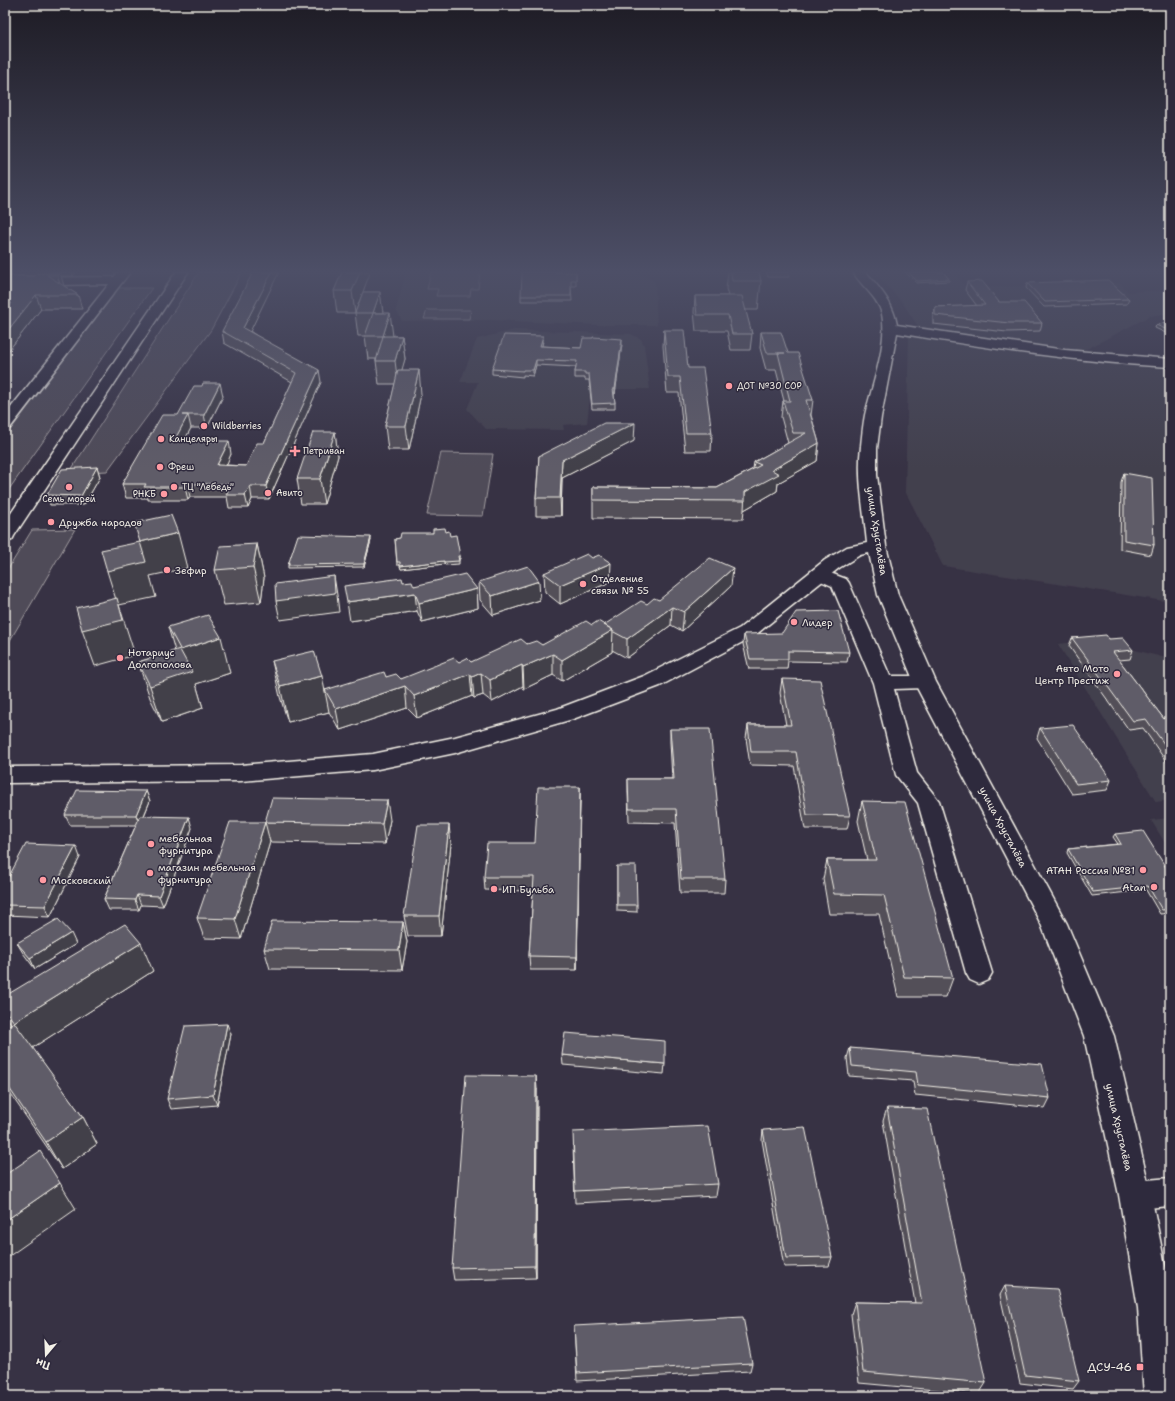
<svg xmlns="http://www.w3.org/2000/svg" width="1175" height="1401" font-family="'Shantell Sans',sans-serif">
	<rect width="100%" height="100%" fill="#373244"/>
	<filter id="ink" filterUnits="userSpaceOnUse"><feTurbulence type="fractalNoise" baseFrequency=".025" numOctaves="2"/><feDisplacementMap in="SourceGraphic" scale="8" xChannelSelector="R" yChannelSelector="G"/><feConvolveMatrix kernelMatrix="1 2 1 2 8 2 1 2 1" color-interpolation-filters="sRGB"/></filter>
	<g filter="url(#ink)">
		<path fill="#433f4e" d="M406,272H635L653,280L655,282L657,325H600L492,320L402,321L396,310Z
			M874,272H952L967,288L1120,283L1128,292L1170,290V313L1150,316L1083,351L919,328L902,302Z
			M514,330L631,334L641,339L644,345L650,389H591L587,423L563,425L564,430L486,429L467,409L478,382H460L477,339Z
			M909,335L1170,366V602L943,566L905,491Z
			M1096,640L1170,659V800L1156,802L1058,644Z
			M1170,818V851L1151,820Z"/>
		<path fill="#504b59" stroke="#a29ea0" d="M199,272H242L211,330L107,471L69,473Z
			M431,272H480L478,289H471L470,296H436L438,289H427Z
			M119,288H152L5,495V437Z
			M427,310H471L469,319H424Z
			M441,453L493,454L483,516L427,515Z
			M75,529L5,649V574L32,530Z"/>
		<g fill="none" stroke-linecap="round" stroke-linejoin="round">
			<defs>
				<path id="minor" d="M118,272H130L10,428L5,429V415L109,284L5,286V278L114,277Z
					M820,569L846,579L849,583L890,676H925L932,678L935,682L932,686L925,688L894,689L917,773L939,801L992,973L988,980L979,984L970,980L966,973L918,803L896,775L873,683L832,586L814,578L811,574L814,570Z
					M1170,1178V1206L1135,1209L1125,1205L1120,1195L1125,1185L1135,1181Z"/>
				<path id="major" d="M176,272H188L14,536L12,540L5,542V522Z
					M853,272H866C880,289 893,302 897,325L1065,350L1170,359V367C1078,362 988,348 897,333L881,417L877,448V475L886,546L898,595L936,682L1067,924L1114,1036L1151,1195L1170,1290V1396H1144L1138,1308L1119,1195L1084,1036L1041,924L914,682L878,595L869,553L860,555L839,568L754,636L660,686L573,719L455,753L373,770L241,781L5,783V767L241,765L373,754L455,737L557,709L644,676L740,628L825,560L847,547L867,543C864,511 857,478 861,446C862,436 863,425 865,415C872,386 888,343 882,314C878,297 861,286 853,272Z"/>
			</defs>
			<use href="#minor" stroke="#f4f1e8" stroke-width="3"/>
			<use href="#major" stroke="#f4f1e8" stroke-width="3"/>
			<use href="#minor" fill="#2f2a3d" fill-rule="evenodd"/>
			<use href="#major" fill="#2f2a3d" fill-rule="evenodd"/>
		</g>
		<path fill="#524f59" stroke="#f4f1e8" d="M50,272H76L73,276H61L64,286L78,295L82,309H41L5,355V276H35L50,273Z
			M342,272H369L363,292H380L383,313L393,336H402L405,359L401,370L421,394L409,450H388L385,426L395,384H379L376,361V359H368L365,336H358L355,313H337L334,291Z
			M576,272V286H571L572,301H521V296Z
			M728,272H759L761,281L758,310H745L752,334L750,350H731L727,331H696L694,312L695,296H728L726,289Z
			M766,272H789V277H768Z
			M905,272H943L949,279V281L916,283Z
			M967,282L999,302L1042,323L1040,331L1007,332L933,324V315L935,307L977,306L965,290Z
			M1027,283L1129,299L1127,304L1044,307L1026,288Z
			M1170,321V335L1155,328L1156,325Z
			M664,330L688,368L712,433L711,451H685L679,393H667L663,346Z
			M222,331H250L321,382L269,499H252L248,508H229L227,497H190L188,500H148V498H126L122,484L178,415L223,396L207,428H191L184,441L231,454L226,465L246,466L264,443L292,382L224,343Z
			M761,332L788,353L813,400L811,415L819,443L817,461L778,483L777,491L744,510L743,519L593,518V487L717,488L753,469L754,462L788,443L781,417L783,401H784L776,370H766L760,348Z
			M543,341L542,346L581,348L622,344L615,394H614L615,403V409H592L589,380H585V378H575V372L576,367L536,365L533,376L523,375V377L492,374V369Z
			M335,432L338,456L324,504H301L297,479Z
			M634,441L562,478L561,516H536V498L539,456Z
			M97,467L100,477L84,505H50L47,495Z
			M1124,473L1154,545L1151,555L1120,549L1121,482Z
			M446,532L450,536L460,556V559H459V564L445,565L444,564L401,569L400,565H397L395,539L433,533Z
			M371,540L364,567L288,568V565Z
			M257,544L264,578L261,602L224,605L215,570Z
			M544,573L610,582L560,604L545,592Z
			M403,582L414,586L477,589L478,608L422,622L417,611L350,621Z
			M479,582L540,600L493,615L480,600Z
			M731,586L682,631L671,625L627,658L612,650V652L562,681L553,675L524,689L523,686L492,702L483,695L474,698L472,696L417,718L407,708L340,730L329,712L288,722L280,697L272,661L325,690L386,677L401,679L459,662H471L527,644L542,645L592,625H604L647,604L659,600Z
			M168,627L230,673L196,684L203,708L162,722L150,698L138,662L175,651Z
			M744,634L849,652L847,662L788,661L787,669H749L743,644Z
			M1072,638L1109,639L1133,650L1130,659L1119,660L1164,719L1170,718V767L1143,728L1129,730L1069,646Z
			M782,679L850,816L847,829H805L794,766L750,765L746,738L748,725H786L780,693Z
			M1040,728L1111,780L1107,790L1072,794L1037,738Z
			M670,729L725,879L724,893H680L675,823L629,822L628,792V779H672L670,742Z
			M580,787L577,970H530L529,956L533,891L485,890L484,877L535,843Z
			M146,791L150,801L144,816L192,828L163,906L141,905L139,910H109L104,899L136,825H70L65,815Z
			M862,801L953,978L946,997H898L879,914H829L823,879L827,860H867L858,821Z
			M390,820L385,844L270,842L241,939L204,938L197,918L265,822Z
			M1115,834L1170,874V913L1160,914L1146,890L1092,896L1067,853L1068,849L1118,844L1113,837Z
			M451,844L441,936H408L404,916Z
			M80,857L50,917L5,915V884Z
			M617,866L637,905V912L617,911Z
			M403,922L407,942L402,970L270,969L264,949Z
			M17,943L76,944L35,969L23,953Z
			M153,971L32,1048L83,1117L97,1144L62,1169L5,1086V1028L11,1024L5,1013V996Z
			M231,1034L217,1105L171,1109L167,1099Z
			M850,1048L1050,1098L1045,1108L915,1095L913,1081L849,1076L847,1058Z
			M562,1055L665,1064L664,1074L563,1065Z
			M537,1089L536,1278L454,1280L452,1268Z
			M887,1108L986,1383L979,1394L859,1383L851,1314L855,1302L915,1303L883,1121Z
			M763,1130L832,1257L829,1266L784,1267L762,1140Z
			M573,1145L718,1184L716,1196L575,1203Z
			M1005,1286L1079,1381L1073,1389L1020,1383L1000,1295Z
			M574,1326L752,1363L750,1371L577,1381Z"/>
		<path fill="#424048" stroke="#f4f1e8" d="M72,272H76L73,276Z
			M272,272H279L246,340L243,328Z
			M360,272H369L370,273L355,313L352,291Z
			M60,273L64,286L62,289L57,275Z
			M380,292L383,313H373Z
			M36,295L41,309L5,355V334Z
			M390,313L393,336L386,359L383,336Z
			M402,336L405,359L398,384L395,361Z
			M543,336V341L540,352V346Z
			M622,339V344L615,394V389Z
			M536,360V365L533,376V370Z
			M319,370L321,382L269,499L266,486Z
			M419,370L421,394L409,450L406,426Z
			M220,383L223,396L207,428L204,415Z
			M188,415L191,428L177,454L174,441Z
			M635,423L634,441L562,478L561,516L560,498L562,460Z
			M335,432L338,456L324,504L320,479Z
			M229,441L231,454L221,478L217,465Z
			M819,443L817,461L778,483L777,491L744,510L745,492L772,470Z
			M97,467L100,477L84,505L81,496Z
			M187,484L190,497L188,500L185,487Z
			M250,486L252,499L248,508L245,495Z
			M178,533L187,568L150,576L156,597L119,605L135,655L95,666L82,630L118,606L107,571L140,542Z
			M371,537V540L364,567V564Z
			M257,544L264,578L261,602L253,567Z
			M444,561V564L401,569L400,566Z
			M611,563L610,582L560,604V585Z
			M733,568L731,586L682,631L684,612Z
			M334,576L337,595L339,612L280,620L276,601Z
			M539,581L540,600L493,615L492,596Z
			M477,589L478,608L422,622L419,603Z
			M415,593L417,611L350,621L347,602Z
			M672,607L671,625L627,658V639Z
			M613,630L612,652L562,681V660Z
			M221,637L230,673L196,684L203,708L162,722L150,686L180,650Z
			M553,654V675L524,689L523,667Z
			M522,665L523,686L492,702L490,680Z
			M481,673L483,695L474,698L472,677Z
			M470,674L472,696L417,718L414,696Z
			M322,676L329,712L288,722L280,686Z
			M405,686L407,708L340,730L336,709Z
			M580,787V801L577,970V957Z
			M146,791L150,801L140,825L136,815Z
			M387,800L390,820L385,844L382,824Z
			M189,817L192,828L163,906L159,896Z
			M265,822L270,842L241,939L235,919Z
			M449,825L451,844L441,936L439,916Z
			M76,846L80,857L50,917L45,906Z
			M137,895L141,905L139,910L135,900Z
			M403,922L407,942L402,970L399,950Z
			M71,933L76,944L35,969L30,958Z
			M141,943L153,971L29,1050L14,1022Z
			M227,1024L231,1034L217,1105L213,1095Z
			M536,1076L537,1089L536,1278L535,1266Z
			M83,1117L97,1144L62,1169L46,1142Z
			M60,1183L76,1209L5,1259V1221Z"/>
		<path fill="#5f5c67" stroke="#f4f1e8" d="M253,272H272L243,328L319,370L266,486H250L245,495H226L231,484H187L185,487H144L146,484H122L162,415H178L194,386H202L203,383H220L204,415H183H188L174,441H229L217,465L246,466L257,443H264L296,373L222,331Z
			M342,272H360L352,291H334Z
			M522,272H576V280H571V296H521Z
			M731,272H759L761,281H732Z
			M908,272H943L949,279L917,281Z
			M37,273H60L57,275H47L78,295H36L5,334V312L12,303H5V276H35Z
			M1108,280L1129,299L1045,302L1027,283Z
			M982,281L999,302H1024L1042,323H1009L935,315V307L985,305L967,282Z
			M363,292H380L373,313H390L383,336H402L395,361H376L383,336H365L373,313H355Z
			M695,296H742L752,334H732L728,315H697Z
			M1170,321V331L1156,325Z
			M664,330H684L688,368H703L712,433H686L680,377H668Z
			M761,332H781L788,353H798L813,400H806L819,443L772,470L779,474L745,492V501L593,500V487L717,488L761,465L754,462L806,433H793L783,401H790L778,353H785H767Z
			M504,335L543,336L540,346L581,348L583,338H593V337L622,339L615,389H613L615,403L592,404L589,374H585V372H575L577,361L536,360L533,370H523V371L492,369Z
			M398,370H419L406,426H385Z
			M604,423H635L562,460L560,498H536L539,456Z
			M313,432H335L320,479H297Z
			M97,467L81,496L47,495L62,469Z
			M1124,473L1152,478L1154,545L1124,540Z
			M171,515L178,533L140,542L134,523Z
			M445,528L446,532L449,531L450,536L456,535L460,556H458L459,561L444,562V561L400,566V562H397L395,539L400,538L401,533H433V529Z
			M298,535L371,537L364,564L288,565Z
			M140,542L146,562L107,571L101,550Z
			M257,544L253,567L215,570L220,546Z
			M587,554L592,558L599,555L611,563L560,585L544,573Z
			M710,558L733,568L684,612L672,607L627,639L612,631L613,630L604,625L641,601L647,604L654,598L659,600Z
			M528,566L539,581L492,596L479,582Z
			M465,574L477,589L419,603L415,593L347,602L344,586L402,578L403,582L412,581L414,586Z
			M334,576L335,593L276,601L275,584Z
			M117,598L123,620L82,630L76,608Z
			M838,611L849,652L788,651V659H750L744,634L782,633L796,612Z
			M208,615L221,637L180,650L192,672L150,686L138,662L180,649L168,627Z
			M586,621L592,625L598,621L613,630L562,660L553,654L523,667L522,665L490,680L481,673L472,677L470,674L414,696L405,686L336,709L325,690L384,672L386,677L396,674L401,679L454,658L459,662L467,658L471,662L521,639L527,644L536,641L542,645Z
			M1106,635L1109,639L1123,638L1133,650L1113,652L1164,719L1170,718V752L1146,719L1133,721L1072,638Z
			M314,651L322,676L280,686L272,661Z
			M782,679L820,680L850,816L807,815L796,752H751L748,725H791Z
			M1073,725L1111,780L1076,784L1040,728Z
			M670,729H710L725,879H681L676,809H629L628,779H674Z
			M538,787H580L577,957L529,956L534,877H484L487,843H535Z
			M77,790L146,791L136,815H65Z
			M272,798L387,800L382,824L265,822Z
			M862,801L905,802L953,978L904,977L884,895L834,894L827,860H876Z
			M140,816L189,817L159,896L137,895L135,900L104,899Z
			M230,822H265L235,919L197,918Z
			M418,825H449L439,916H404Z
			M1143,831L1170,874V909L1162,910L1148,886L1093,892L1068,849L1121,844L1115,834Z
			M26,844L76,846L45,906L5,905V884Z
			M617,866H636L637,905H617Z
			M58,919L71,933L30,958L17,943Z
			M272,921L403,922L399,950L264,949Z
			M125,924L141,943L14,1022L5,1010V996Z
			M14,1022L83,1117L46,1142L5,1082V1028Z
			M227,1024L213,1095L167,1099L185,1026Z
			M565,1033L665,1041V1064L562,1055Z
			M850,1048L1042,1064L1050,1098L918,1085L916,1072L852,1066Z
			M466,1075L536,1076L535,1266L452,1268Z
			M887,1108L927,1109L986,1383L863,1372L855,1302L922,1303Z
			M708,1126L718,1184L575,1191L573,1132Z
			M805,1127L832,1257L786,1258L763,1130Z
			M40,1151L60,1183L5,1221V1175Z
			M1005,1286L1057,1289L1079,1381L1025,1375Z
			M743,1317L752,1363L577,1373L574,1326Z"/>
	</g>
	<linearGradient id="sky" x2="0" y2="1"><stop stop-color="#1e1c25"/><stop offset="0.58" stop-color="#4d4f67"/><stop offset="1" stop-color="#4d4f67" stop-opacity="0"/></linearGradient>
	<rect width="1175" height="468" fill="url(#sky)"/>
	<g fill="#ff9aa2" stroke="#2f2a3d" stroke-width="1.5">
		<circle cx="729" cy="386" r="4"/>
		<circle cx="204" cy="426" r="4"/>
		<circle cx="161" cy="439" r="4"/>
		<path d="M293 445h4v4h4v4h-4v4h-4v-4h-4v-4h4z"/>
		<circle cx="160" cy="467" r="4"/>
		<circle cx="69" cy="487" r="4"/>
		<circle cx="174" cy="487" r="4"/>
		<circle cx="268" cy="493" r="4"/>
		<circle cx="164" cy="494" r="4"/>
		<circle cx="51" cy="522" r="4"/>
		<circle cx="167" cy="570" r="4"/>
		<circle cx="583" cy="584" r="4"/>
		<circle cx="794" cy="622" r="4"/>
		<circle cx="120" cy="658" r="4"/>
		<circle cx="1117" cy="674" r="4"/>
		<circle cx="151" cy="844" r="4"/>
		<circle cx="1143" cy="870" r="4"/>
		<circle cx="150" cy="873" r="4"/>
		<circle cx="43" cy="880" r="4"/>
		<circle cx="1154" cy="887" r="4"/>
		<circle cx="494" cy="889" r="4"/>
		<rect x="1136" y="1363" width="8" height="8" rx="2"/>
	</g>
	<g text-anchor="middle" dominant-baseline="central" stroke-width="3" stroke-linejoin="round" paint-order="stroke">
		<g font-size="9" fill="#f4f1e8" stroke="#2f2a3d" text-anchor="start">
			<text x="737" y="386">ДОТ №30 СОР</text>
			<text x="212" y="426">Wildberries</text>
			<text x="169" y="439">Канцеляры</text>
			<text x="303" y="451">Петриван</text>
			<text x="168" y="467">Фреш</text>
			<text x="182" y="487">ТЦ "Лебедь"</text>
			<text x="276" y="493">Авито</text>
			<text x="156" y="494" text-anchor="end">РНКБ</text>
			<text x="69" y="499" text-anchor="middle">Семь морей</text>
		</g>
		<g font-size="10" fill="#f4f1e8" stroke="#2f2a3d" text-anchor="start">
			<text x="59" y="522">Дружба народов</text>
			<text x="175" y="570">Зефир</text>
			<text x="591" y="578">Отделение<tspan x="591" dy="12">связи № 55</tspan></text>
			<text x="802" y="622">Лидер</text>
			<text x="128" y="652">Нотариус<tspan x="128" dy="12">Долгополова</tspan></text>
			<text x="1109" y="668" text-anchor="end">Авто Мото<tspan x="1109" dy="12">Центр Престиж</tspan></text>
			<text x="159" y="838">мебельная<tspan x="159" dy="12">фурнитура</tspan></text>
			<text x="158" y="867">магазин мебельная<tspan x="158" dy="12">фурнитура</tspan></text>
			<text x="1135" y="870" text-anchor="end">АТАН Россия №81</text>
			<text x="51" y="880">Московский</text>
			<text x="1146" y="887" text-anchor="end">Atan</text>
			<text x="502" y="889">ИП Бульба</text>
		</g>
		<g font-size="10" fill="#f4f1e8" stroke="#2f2a3d">
			<text transform="translate(877 531) rotate(81)">улица Хрусталёва</text>
			<text transform="translate(1003 827) rotate(62)">улица Хрусталёва</text>
			<text transform="translate(1119 1127) rotate(77)">улица Хрусталёва</text>
		</g>
		<g font-size="12" fill="#f4f1e8" stroke="#2f2a3d" text-anchor="end">
			<text x="1132" y="1367">ДСУ-46</text>
		</g>
	</g>
	<rect width="1175" height="1401" fill="none" stroke="#2f2a3d" stroke-width="20"/>
	<rect x="10" y="10" width="1155" height="1381" fill="none" stroke="#f4f1e8" stroke-width="1.5" filter="url(#ink)"/>
	<g transform="translate(46 1355) rotate(199)" stroke="#2f2a3d" stroke-width="3" paint-order="stroke">
	<path d="M0-3L7 15L0 10L-7 15Z" fill="#f4f1e8"/>
	<text y="-6" font-size="11" font-weight="bold" text-anchor="middle" fill="#f4f1e8">Пн</text>
	</g>
</svg>
